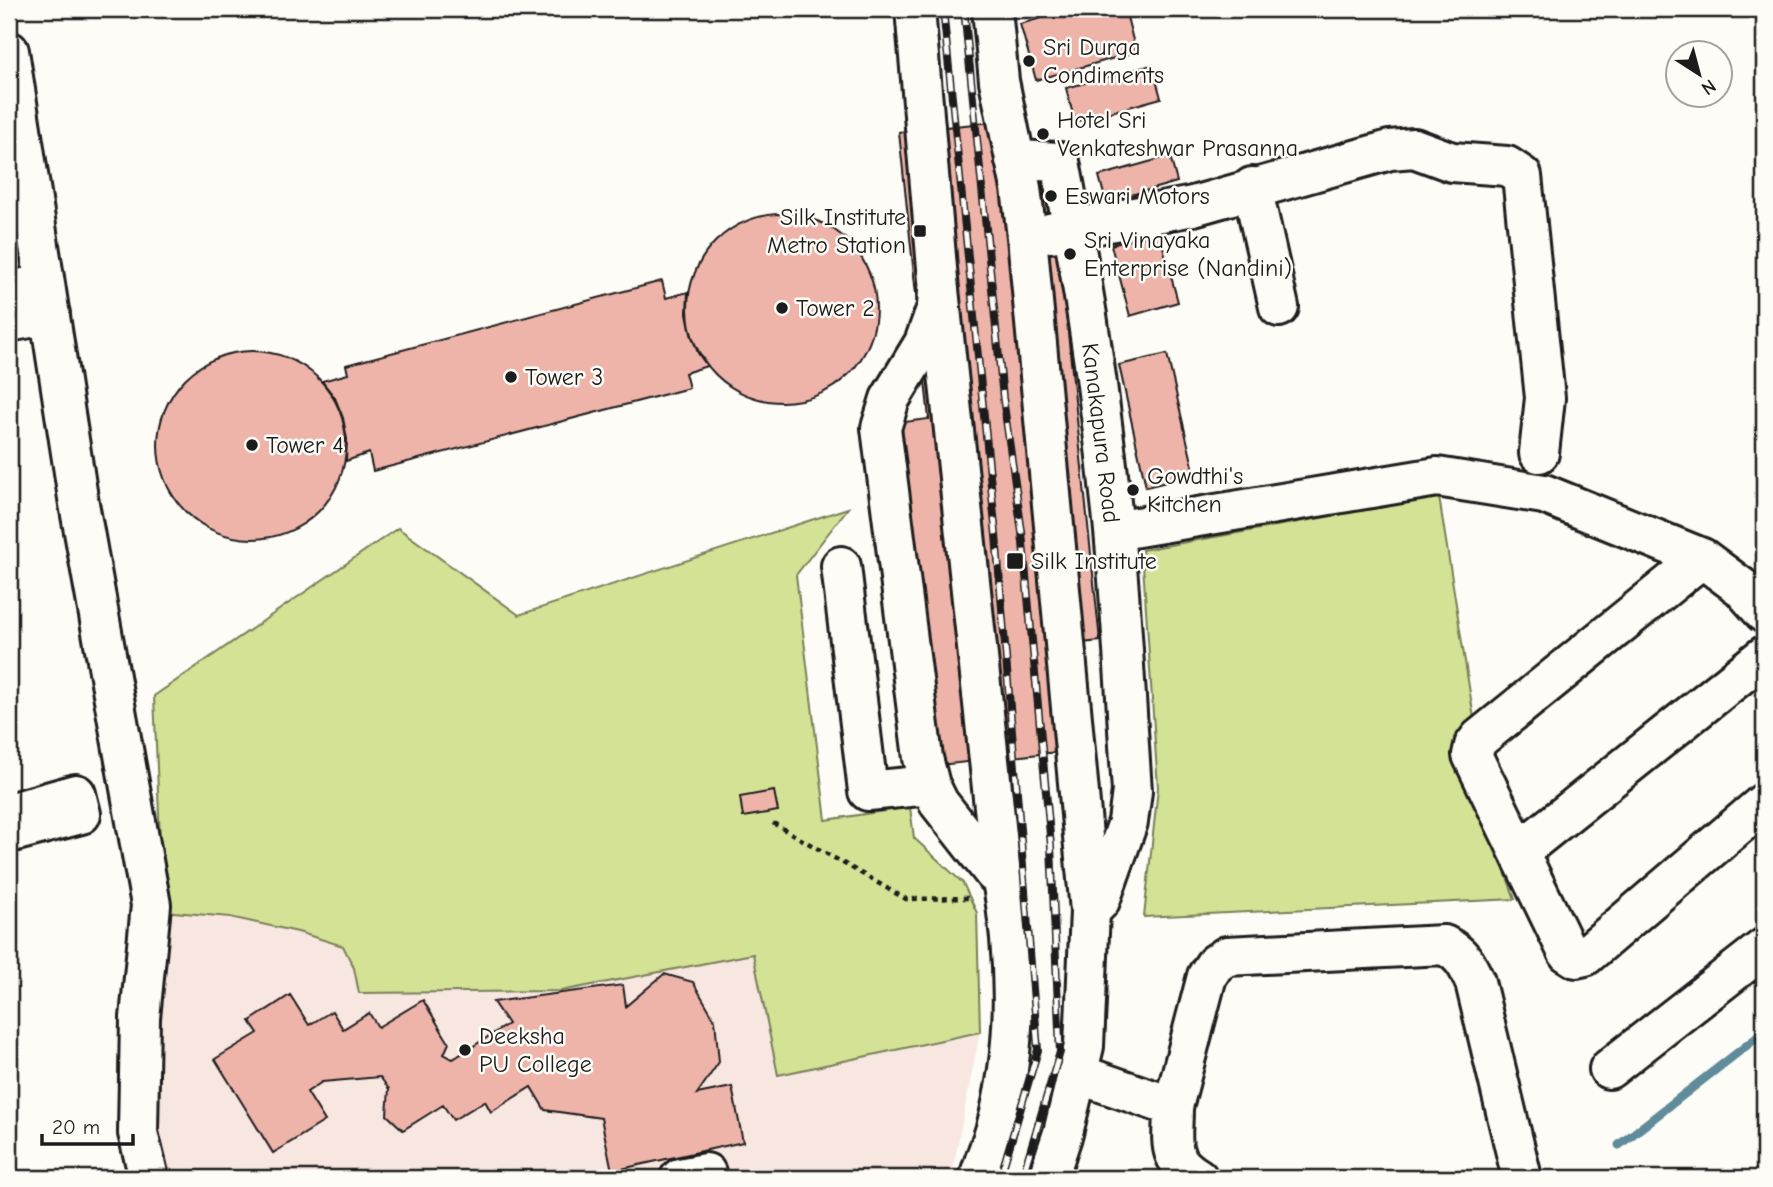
<svg xmlns="http://www.w3.org/2000/svg" width="1773" height="1187" font-family="'Comic Neue',sans-serif">
	<rect width="100%" height="100%" fill="#fdfcf7"/>
	<filter id="ink" filterUnits="userSpaceOnUse"><feTurbulence type="fractalNoise" baseFrequency=".0143" numOctaves="2"/><feDisplacementMap in="SourceGraphic" scale="14" xChannelSelector="R" yChannelSelector="G"/><feConvolveMatrix kernelMatrix="1 2 1 2 8 2 1 2 1" color-interpolation-filters="sRGB"/></filter>
	<g filter="url(#ink)">
		<path fill="#f8e6e0" d="M163,911L230,917L298,932L344,946L354,968L359,993L561,991L753,954L778,1075L980,1032L951,1178H162L156,1150V1068L161,1025Z"/>
		<path fill="#d3e295" stroke="#787f58" stroke-width="2" d="M1439,497L1476,731L1454,737L1515,899L1144,917L1158,788L1142,550Z
			M848,508L796,575L826,820L910,807L914,838L963,883L977,913L980,1032L778,1075L753,954L561,991L359,993L354,968L343,946L298,932L230,917L163,911L154,696L398,528L519,615Z"/>
		<g fill="none" stroke-linecap="round" stroke-linejoin="round">
			<path stroke="#5f8b9a" stroke-width="9" d="M1619,1145L1764,1032"/>
		</g>
		<path fill="#eeb4aa" stroke="#1c1c1c" stroke-width="2" d="M1074,9H1125L1136,52L1036,80L1020,24Z
			M1152,65L1161,98L1075,122L1066,88Z
			M1002,121L1052,178L1100,641L1064,645L1075,750L931,766L896,423L929,419L899,132Z
			M1170,156L1177,182L1106,202L1099,176Z
			M688 308a94 94 0 1 1 188 0a94 94 0 1 1-188 0Z
			M1159,232L1178,302L1130,316L1111,245Z
			M662,281L666,298L688,292L687,313L691,334L698,353L707,366L685,373L689,388L373,471L369,453L346,461L347,439L343,418L335,398L322,381L348,374L346,365Z
			M158 445a94 94 0 1 1 188 0a94 94 0 1 1-188 0Z
			M1167,354L1195,475L1146,487L1119,365Z
			M774,791L778,811L743,817L740,797Z
			M664,974L693,982L715,1020L719,1062L697,1094L732,1087L743,1142L612,1171L601,1118L545,1110L531,1087L491,1112L485,1101L453,1120L443,1105L403,1130L387,1115L389,1089L380,1077L322,1082L307,1092L325,1121L273,1153L215,1059L258,1033L250,1021L290,995L309,1025L332,1011L343,1029L369,1013L378,1027L423,1000L449,1043L444,1054L453,1059L508,1024L493,1002L623,985L626,1006Z"/>
		<g fill="none" stroke-linecap="round" stroke-linejoin="round">
			<defs>
				<path id="minor" d="M9,51L78,498L151,905L140,1018L138,1133L149,1178
					M1015,160L1060,162C1084,283 1102,407 1114,531C1122,617 1126,704 1132,791L1128,822L1100,901L1090,911
					M1252,187L1279,307
					M1050,233L1193,206L1390,150L1414,148L1452,162L1507,166L1522,176L1545,398L1539,453
					M938,290L937,307L924,343L890,399L881,428L923,758L930,785L939,803L994,873H1001
					M9,291L45,284
					M9,322L50,314
					M1114,531L1437,477L1544,494L1702,558L1741,587L1764,613
					M1702,558L1480,738L1474,746L1472,755L1568,953L1576,958L1585,956L1764,803
					M841,566L868,791L930,785
					M9,813L76,794L81,814L9,833
					M1519,852L1764,656
					M1609,1069L1764,948
					M1078,1074L1173,1107C1173,1142 1165,1158 1198,1178
					M1173,1107L1207,976L1215,964L1227,956L1444,945C1462,954 1467,964 1475,982L1522,1178
					M680,1178L706,1173"/>
				<path id="highway" d="M915,9L938,280L1001,873C1016,956 1019,1045 996,1128C991,1145 984,1161 979,1178
					M992,9L999,81L1021,188L1027,237L1090,911L1084,1046L1063,1133L1048,1178"/>
			</defs>
			<use href="#minor" stroke="#1c1c1c" stroke-width="44"/>
			<use href="#highway" stroke="#1c1c1c" stroke-width="44"/>
			<path stroke="#1c1c1c" stroke-width="4.5" stroke-dasharray="5 5" stroke-linecap="butt" d="M773,823L906,899L970,898"/>
			<use href="#minor" stroke="#fdfcf7" stroke-width="38"/>
			<use href="#highway" stroke="#fdfcf7" stroke-width="38"/>
			<defs>
				<path id="rail" d="M943,9L996,535L1038,1050L1000,1178
					M964,9L1003,398L1022,532L1051,846L1060,1052L1022,1178"/>
			</defs>
			<use href="#rail" stroke="#1c1c1c" stroke-width="8"/>
			<use href="#rail" stroke="#fdfcf7" stroke-width="5" stroke-dasharray="16" stroke-linecap="butt"/>
		</g>
	</g>
	<g fill="#1c1c1c" stroke="#fdfcf7" stroke-width="2.5">
		<circle cx="1029" cy="61" r="7"/>
		<circle cx="1043" cy="134" r="7"/>
		<circle cx="1051" cy="196" r="7"/>
		<rect x="913" y="224" width="14" height="14" rx="3.5"/>
		<circle cx="1070" cy="254" r="7"/>
		<circle cx="782" cy="308" r="7"/>
		<circle cx="511" cy="377" r="7"/>
		<circle cx="252" cy="445" r="7"/>
		<circle cx="1133" cy="490" r="7"/>
		<rect x="1006" y="552" width="18" height="18" rx="3.5"/>
		<circle cx="465" cy="1050" r="7"/>
	</g>
	<g text-anchor="middle" dominant-baseline="central" stroke-width="5" stroke-linejoin="round" paint-order="stroke">
		<g font-size="24" fill="#1c1c1c" stroke="#fdfcf7" text-anchor="start">
			<text x="1043" y="47">Sri Durga<tspan x="1043" dy="28">Condiments</tspan></text>
			<text x="1057" y="120">Hotel Sri<tspan x="1057" dy="28">Venkateshwar Prasanna</tspan></text>
			<text x="1065" y="196">Eswari Motors</text>
			<text x="906" y="217" text-anchor="end">Silk Institute<tspan x="906" dy="28">Metro Station</tspan></text>
			<text x="1084" y="240">Sri Vinayaka<tspan x="1084" dy="28">Enterprise (Nandini)</tspan></text>
			<text x="796" y="308">Tower 2</text>
			<text x="525" y="377">Tower 3</text>
			<text x="266" y="445">Tower 4</text>
			<text x="1147" y="476">Gowdthi's<tspan x="1147" dy="28">Kitchen</tspan></text>
			<text x="1031" y="561">Silk Institute</text>
			<text x="479" y="1036">Deeksha<tspan x="479" dy="28">PU College</tspan></text>
		</g>
		<g font-size="24" fill="#1c1c1c" stroke="#fdfcf7">
			<text transform="translate(1101 433) rotate(83)">Kanakapura Road</text>
		</g>
	</g>
	<rect width="1773" height="1187" fill="none" stroke="#fdfcf7" stroke-width="35"/>
	<rect x="18" y="18" width="1738" height="1152" fill="none" stroke="#1c1c1c" stroke-width="2.5" filter="url(#ink)"/>
	<g transform="translate(1699 74) rotate(144)"><circle r="33" fill="#fdfcf7" stroke="#a3a29f" stroke-width="2"/>
	<path d="M0-5L12 26L0 18L-12 26Z" fill="#1c1c1c"/>
	<text y="-10" font-size="19" font-weight="bold" text-anchor="middle" fill="#1c1c1c">N</text>
	</g>
	<path d="M42 1134v10h91v-10" fill="none" stroke="#1c1c1c" stroke-width="3.5"/>
	<text x="52" y="1134" font-size="21" fill="#1c1c1c" stroke="#fdfcf7" stroke-width="5" paint-order="stroke">20 m</text>
</svg>
